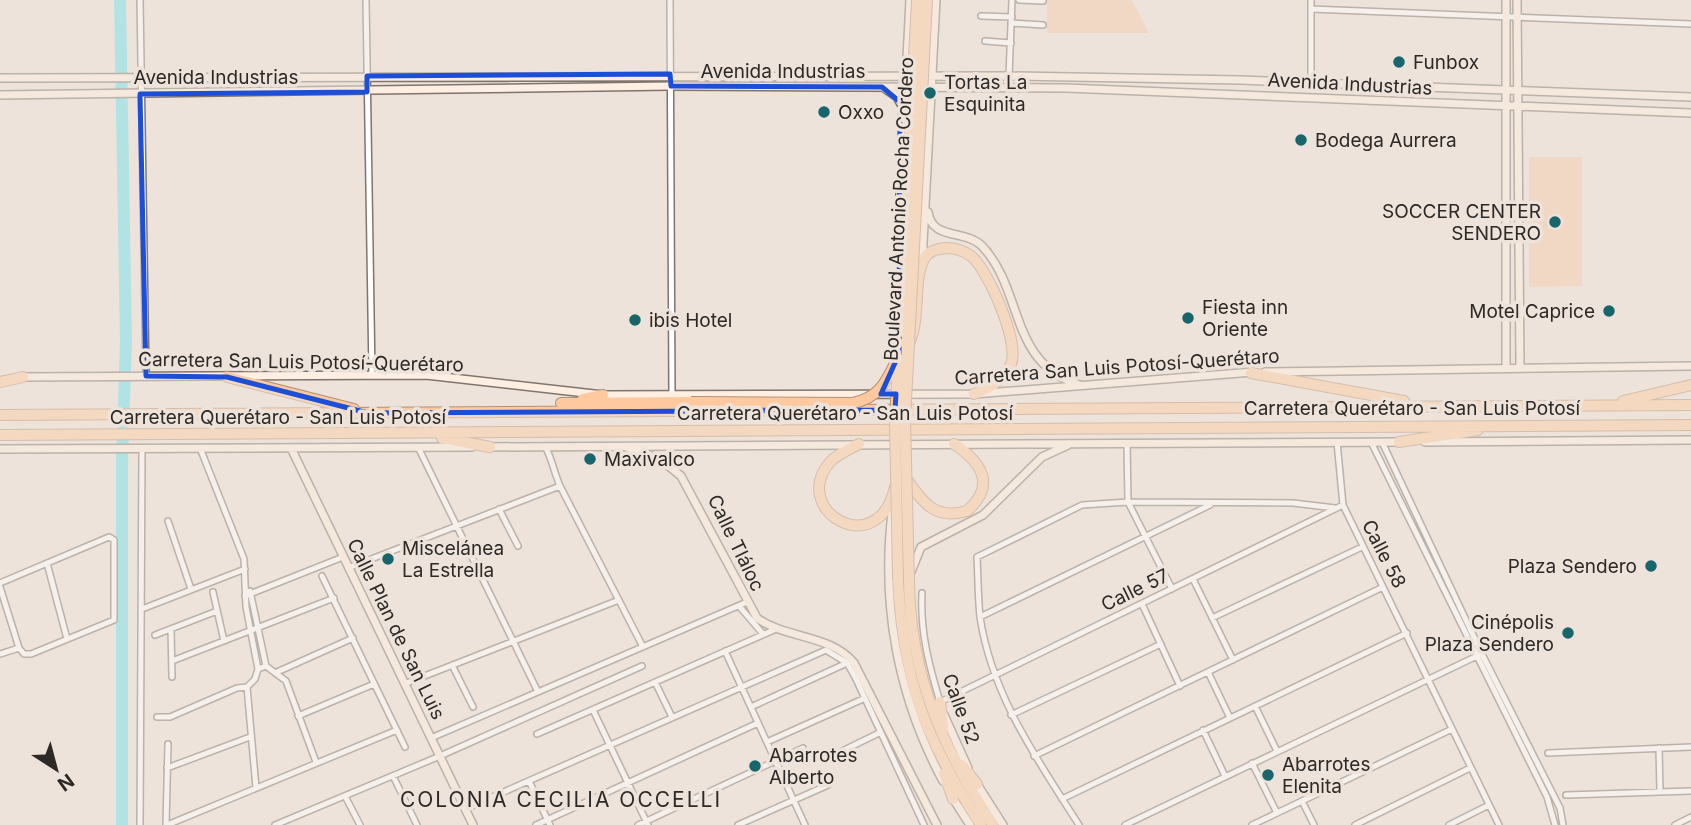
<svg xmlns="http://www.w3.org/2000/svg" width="1691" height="825" font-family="Inter,sans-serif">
	<rect width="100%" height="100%" fill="#ede3db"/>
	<path fill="#f4caa8" d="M1047,0H1132L1149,33H1047Z
		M1529,157H1582V286L1529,287Z"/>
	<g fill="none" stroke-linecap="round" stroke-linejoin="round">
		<path stroke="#6ae2ef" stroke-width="12" d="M120,0L126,341L122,463V825"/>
		<defs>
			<path id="street" d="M140,0L146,376
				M366,0L372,375
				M670,0L672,395
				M1019,0L1043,1
				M1311,0V83
				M1311,9L1691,24
				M981,16L1012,17
				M1011,23L1043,25
				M985,41L1011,43
				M1009,76L1012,0
				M1337,442L1343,505L1499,825
				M1371,442L1547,797L1555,825
				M1382,442L1482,654L1560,808L1563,825
				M1127,443L1128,502L1172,589
				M545,446C552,459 554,472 560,486L643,647
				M418,447L538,692
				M200,448L244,559L246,607L258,669L255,679L247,687
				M499,509L518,546
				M168,521L191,589
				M47,563L67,639
				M348,568L560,486
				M322,576L405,747
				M1193,579L1233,660
				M0,583L109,537L114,540V620L31,654H24L19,648L0,587
				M250,591L266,666
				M213,592L224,641
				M922,593C920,632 929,665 940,702L1343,505
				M245,596L343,557
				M1142,604L1180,686
				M739,606L763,634
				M142,609L245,569
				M980,617L1210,505
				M1212,618L1362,547
				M171,629L172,677
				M155,635L217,611
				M725,651L805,825
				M0,654L19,648
				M172,661L334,598
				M452,665L473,707
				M258,669L266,666L286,681L316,762
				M277,672L353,638
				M1208,672L1230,718
				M655,682L672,717
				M404,684L619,600
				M247,687L256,788
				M1255,706L1277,751
				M751,707L847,663
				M593,710L648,825
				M1011,715L1161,644
				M298,716L374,684
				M157,717H170L237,688L247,687
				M1203,730L1225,776
				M537,734L776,629
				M431,738L747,602
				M767,742L863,699
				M1659,748L1660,791
				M1548,753L1691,747
				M836,754L879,733
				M1034,756L1383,587
				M1252,763L1277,813
				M167,768L250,737
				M393,776L417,825
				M529,781L550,825
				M1566,795L1691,791
				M345,796L360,825
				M1062,799L1407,633
				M1302,801L1314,825
				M465,809L826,650L847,663L855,677L924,825
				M140,825L142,448
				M166,825L168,744
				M167,825L397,730
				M275,825L440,756L642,666
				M536,825L758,723
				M638,825L803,748
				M738,825L828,785
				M1079,825C1037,759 992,696 980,617C978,597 978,577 977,557L1082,505L1128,502L1293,503L1335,508
				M1125,825L1479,655
				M1252,825L1452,729
				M1355,825L1470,768
				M1449,825L1489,805
				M1675,825L1691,817"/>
			<path id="secondary" d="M1517,0L1520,367
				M0,78L1009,76L1240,80L1691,97
				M884,88L897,97L902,106
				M0,95L671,86L1066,88L1691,113
				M928,212C932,241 965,229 982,246C1025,292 1008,363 1080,385
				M922,262L936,0
				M903,264L897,253L910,0
				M1506,367V0
				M1265,372L1691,366
				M21,377L426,375L603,395L974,394L1253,372
				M1425,442L1691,440
				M487,447L1403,442
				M291,448L473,825
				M628,448L660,459L681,476L757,618C786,639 830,634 854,663L937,825
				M0,449L472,447
				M893,505C880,601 897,696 943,781
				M911,572L921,547L983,515L1042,457L1068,445
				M944,715L968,768
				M975,781L1003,825
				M952,797L970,825"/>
			<path id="highway" d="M910,341C921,317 912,275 926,256C931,250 938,249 946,248C955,248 963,250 971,256C988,269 1020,343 1011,364C1004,380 989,388 974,394
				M1251,373L1404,401
				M227,377L354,409
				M0,382L23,377
				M583,399L603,395
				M1623,401L1691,385
				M561,403L691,402
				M0,415L1691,405
				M0,435L1691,425
				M442,438L490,447
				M1399,442L1478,430
				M859,444C850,449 838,454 831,461C787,509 878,564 895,487
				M908,481C924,504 936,520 967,511C997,485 981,462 954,444
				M898,580C903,682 926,740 981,825
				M909,580C910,675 942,747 993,825
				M940,702L943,728
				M962,765L977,784
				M944,774L953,799"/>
		</defs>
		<use href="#street" stroke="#7e756e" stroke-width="8"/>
		<use href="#secondary" stroke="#7e756e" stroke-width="10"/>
		<use href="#highway" stroke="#b59175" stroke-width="12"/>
		<use href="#street" stroke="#fff" stroke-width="5"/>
		<use href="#secondary" stroke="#ffefe2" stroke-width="7"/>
		<use href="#highway" stroke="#fec99f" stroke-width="10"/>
		<defs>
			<path id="highway-bridge" d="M691,402L853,403C878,398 886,383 896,361
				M898,580L895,420L917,0
				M909,580L905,420L927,0"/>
		</defs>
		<use href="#highway-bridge" stroke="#b59175" stroke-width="12" stroke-linecap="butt"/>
		<use href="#highway-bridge" stroke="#fec99f" stroke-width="10"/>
	</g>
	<path d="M0 0H1691V825H0ZM670,74L671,86L882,87L900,102L899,354L881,394H896L895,410L368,413L227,377L146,376L140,94L367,92V76Z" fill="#ede3db" fill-opacity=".55" fill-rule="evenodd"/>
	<path fill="none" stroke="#1d4ed8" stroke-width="5" stroke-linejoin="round" d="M670,74L671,86L882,87L900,102L899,354L881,394H896L895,410L368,413L227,377L146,376L140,94L367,92V76Z"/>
	<g fill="#18656c" stroke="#ede3db" stroke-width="2.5">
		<circle cx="1399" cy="62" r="7"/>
		<circle cx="930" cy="93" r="7"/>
		<circle cx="824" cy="112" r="7"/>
		<circle cx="1301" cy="140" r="7"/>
		<circle cx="1555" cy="222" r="7"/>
		<circle cx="1609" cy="311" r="7"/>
		<circle cx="1188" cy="318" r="7"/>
		<circle cx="635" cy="320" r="7"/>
		<circle cx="590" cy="459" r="7"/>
		<circle cx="388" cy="559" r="7"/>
		<circle cx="1651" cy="566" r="7"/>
		<circle cx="1568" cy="633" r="7"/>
		<circle cx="755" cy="766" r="7"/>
		<circle cx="1268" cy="775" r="7"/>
	</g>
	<g text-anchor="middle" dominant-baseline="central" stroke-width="7" stroke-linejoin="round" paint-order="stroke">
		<g font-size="19" fill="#2d2926" stroke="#ede3db" text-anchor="start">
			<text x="1413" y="62">Funbox</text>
			<text x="944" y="82">Tortas La<tspan x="944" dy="22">Esquinita</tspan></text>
			<text x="838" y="112">Oxxo</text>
			<text x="1315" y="140">Bodega Aurrera</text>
			<text x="1541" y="211" text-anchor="end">SOCCER CENTER<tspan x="1541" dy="22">SENDERO</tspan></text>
			<text x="1202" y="307">Fiesta inn<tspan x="1202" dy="22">Oriente</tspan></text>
			<text x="1595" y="311" text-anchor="end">Motel Caprice</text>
			<text x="649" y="320">ibis Hotel</text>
			<text x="604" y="459">Maxivalco</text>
			<text x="402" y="548">Miscelánea<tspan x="402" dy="22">La Estrella</tspan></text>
			<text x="1637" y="566" text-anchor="end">Plaza Sendero</text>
			<text x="1554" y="622" text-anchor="end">Cinépolis<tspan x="1554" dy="22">Plaza Sendero</tspan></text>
			<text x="769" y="755">Abarrotes<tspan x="769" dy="22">Alberto</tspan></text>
			<text x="1282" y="764">Abarrotes<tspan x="1282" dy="22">Elenita</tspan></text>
		</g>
		<g font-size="19" fill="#2d2926" stroke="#ede3db">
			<text x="783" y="71">Avenida Industrias</text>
			<text x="216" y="77">Avenida Industrias</text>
			<text transform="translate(1350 84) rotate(3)">Avenida Industrias</text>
			<text transform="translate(899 209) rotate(-87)">Boulevard Antonio Rocha Cordero</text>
			<text transform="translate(301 362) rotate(1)">Carretera San Luis Potosí-Querétaro</text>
			<text transform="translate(1117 367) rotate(-4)">Carretera San Luis Potosí-Querétaro</text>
			<text x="1412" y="408">Carretera Querétaro - San Luis Potosí</text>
			<text x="845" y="413">Carretera Querétaro - San Luis Potosí</text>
			<text x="278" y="417">Carretera Querétaro - San Luis Potosí</text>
			<text transform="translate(736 543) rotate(64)">Calle Tláloc</text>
			<text transform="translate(1384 554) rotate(63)">Calle 58</text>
			<text transform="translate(1135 590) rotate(-26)">Calle 57</text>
			<text transform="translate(396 629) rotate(64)">Calle Plan de San Luis</text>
			<text transform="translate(961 709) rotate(70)">Calle 52</text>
		</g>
		<g font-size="21" letter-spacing="2" fill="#2d2926" stroke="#ede3db">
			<text x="561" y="799">COLONIA CECILIA OCCELLI</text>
		</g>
	</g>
	<g transform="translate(56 769) rotate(144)" stroke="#ede3db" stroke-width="5" paint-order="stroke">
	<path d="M0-5L12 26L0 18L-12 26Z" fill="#2d2926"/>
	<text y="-10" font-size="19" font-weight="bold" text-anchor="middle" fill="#2d2926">N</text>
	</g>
</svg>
